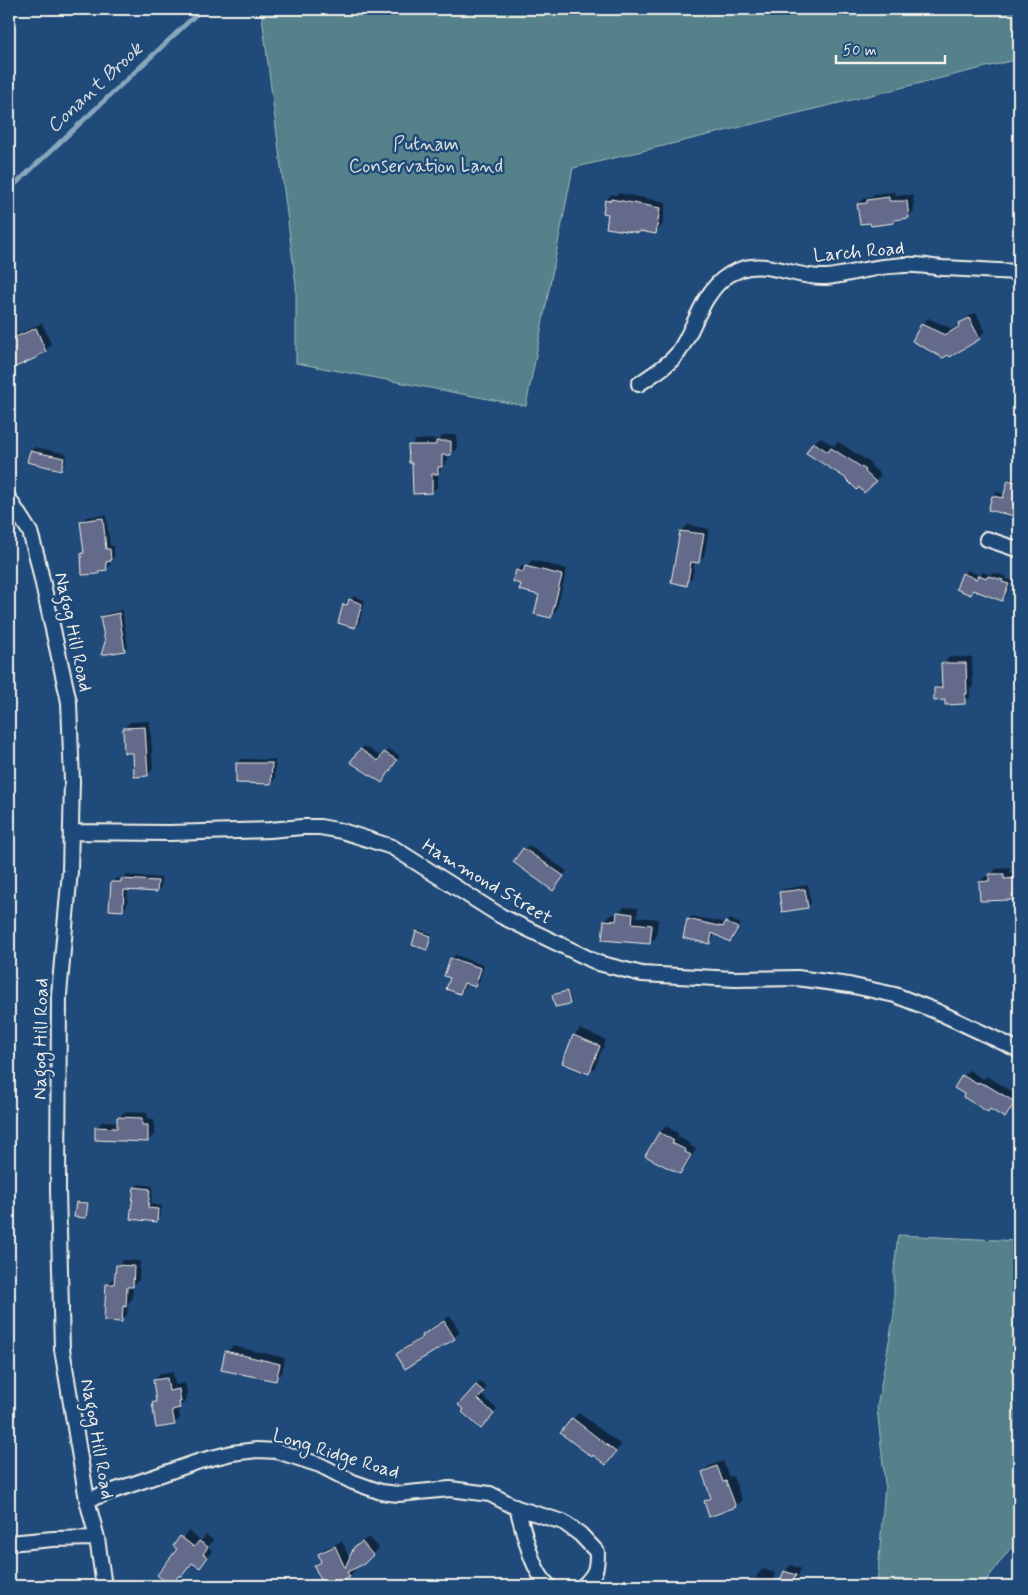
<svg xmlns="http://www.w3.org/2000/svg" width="1028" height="1595" font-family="Mynerve,sans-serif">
	<rect width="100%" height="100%" fill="#1f4a7a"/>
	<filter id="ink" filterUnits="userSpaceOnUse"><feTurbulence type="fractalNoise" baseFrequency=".02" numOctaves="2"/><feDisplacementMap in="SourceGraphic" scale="10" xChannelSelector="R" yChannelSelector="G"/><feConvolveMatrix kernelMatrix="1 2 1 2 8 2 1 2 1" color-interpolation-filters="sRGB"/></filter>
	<g filter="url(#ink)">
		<path fill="#55828a" stroke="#a4bab9" d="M261,9H1019V59L573,168L526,406L296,363V285Z
			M898,1235L1019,1241V1537L982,1586H877L885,1484L877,1407L894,1314V1270Z"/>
		<path fill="#0007" d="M895,192V195H913L914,211L908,217L897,218L893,222L858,204L865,198L871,197L874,194Z
			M618,193L666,202L662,226L655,233L641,230L638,232L610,213L606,200L612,194L616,195Z
			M976,313L985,331L979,338L914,341L922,325L928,318L952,329L961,324L967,317Z
			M42,323L51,344L45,351L14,366L9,354V338Z
			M11,370L15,381L9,385V371Z
			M444,435H456L457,448L450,454H448V460L438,473V486L432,492L413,462L410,446L416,440L440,439Z
			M820,437L834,446L838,442L871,463L870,465L881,475L865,491L814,443Z
			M35,447L67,454L65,464L61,468L31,451Z
			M1013,477L1019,479L1018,516L993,496L997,492L1006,495L1009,481Z
			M106,515L110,546H114V556L110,561V565L106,569H102L98,573L82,554L85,551L82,521L86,517Z
			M688,525L709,529L704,556L698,562H695L692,578L686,584L672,581L681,531Z
			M532,560L567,569L556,611L550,617L541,594L522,583L517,571L523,565L527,566Z
			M967,570L979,575L983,572L991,575L993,573L1006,576L1005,578L1012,581L1006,596L1002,600L975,589L970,594L963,574Z
			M354,596L365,600L359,623L355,627L344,604Z
			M122,610L128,646L124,650L106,642L102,618L106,614Z
			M949,657H972L973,687L970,689V697L964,703L946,699L935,689L943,682V664Z
			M150,721L153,769L147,775L134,751L124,728L130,722Z
			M364,746L382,757L389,749L400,756L382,782L361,749Z
			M241,759L275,760V779L271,782L237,763Z
			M528,845L567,871L557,885L524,849Z
			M1010,868V873H1019V893L1017,894L1012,899L980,882L986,876H990L996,869Z
			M126,875L161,878V887L157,891L128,889L127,905L123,909L112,882L116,878L123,879Z
			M808,885L811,903L807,907L780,893L784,889Z
			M624,907L638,908L637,917L658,919L656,937L650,943L605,920L612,914L618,915Z
			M692,916L726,923L730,919L741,924L734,937L730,941L714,933L713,939L709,943L689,920Z
			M419,930L432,934L427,948L417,932Z
			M455,955L484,965L479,982L475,986L466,983L464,989L460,993L452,977L451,959Z
			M568,990L571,1001L569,1003L553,995Z
			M580,1029L606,1040L595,1067L588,1073L574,1036Z
			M969,1070L983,1079L986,1076L1019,1095L1011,1111L1005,1117L966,1094L963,1076Z
			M124,1112L147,1113L148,1119H154V1135L147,1141L97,1127L103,1121L118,1122V1118Z
			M666,1126L679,1134L677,1136L691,1144L690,1146L696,1149L686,1166L680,1173L660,1133Z
			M139,1184L153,1186L151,1204L162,1206L160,1217L156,1221L131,1217L135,1188Z
			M79,1201L89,1202L87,1215L86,1217L77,1202Z
			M123,1260L140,1261L139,1280L133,1285L132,1299L128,1303L127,1315L121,1321L108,1284L114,1278H116L117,1266Z
			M450,1316L460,1332L454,1338L397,1354L404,1348L423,1336L430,1329Z
			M233,1346L285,1358L282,1373L275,1379L227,1352Z
			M173,1372L175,1385L185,1383L187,1394L185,1396L186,1401L178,1407L180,1418L174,1424L153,1403L157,1399L154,1380L160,1374Z
			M480,1382L487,1388L480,1394L497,1409L485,1423L460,1404Z
			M579,1413L621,1445L606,1463L573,1419Z
			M723,1461L729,1477L733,1476L742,1500L736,1506L705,1502L711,1495L703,1472L709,1466Z
			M188,1531L201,1541L206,1535L213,1540L208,1547L213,1551L200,1567L193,1562L181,1576L180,1574L171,1584L179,1549L175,1546Z
			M369,1537L379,1548L363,1563L354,1567L355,1570L349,1576L315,1566L321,1560L319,1555L325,1549L342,1541L350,1560L355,1548L362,1542Z
			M791,1565L801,1569L794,1586H780L785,1571Z
			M763,1569L775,1573L770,1586H747L751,1583H754L757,1575Z"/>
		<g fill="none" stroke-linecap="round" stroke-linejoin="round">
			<path stroke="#89a7bc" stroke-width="4.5" d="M9,190L202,9"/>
		</g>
		<path fill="#646b8a" stroke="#f4f1e8" d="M889,197V201H907L909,218L894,220V223L871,226L870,223L860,224L857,204L867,203V200Z
			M611,199L660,208L656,234L639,231V233L606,228L608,214L603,213L605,200L610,201Z
			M969,318L980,339L950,357L948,355L943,358L912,341L921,324L945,335L960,326L959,323Z
			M36,328L46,352L37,356L38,357L9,370V340Z
			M436,441H451V455H442V467H438V474H432V493L413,494L412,463H409L408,445H436Z
			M813,442L828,452L831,448L866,470L865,472L876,482L864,493L859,487L857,490L844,477L806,453Z
			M30,451L64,458L61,470L27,462Z
			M1008,480L1019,483V517L988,510L992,496L1003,498Z
			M103,518L106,549H110L111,561L106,562L107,570L99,571V574L82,575L81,553H84L80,521Z
			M680,531L704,534L699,563L691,562L687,586L671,582Z
			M525,566L562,575L551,618L534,614L539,595L519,590L521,584L513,582L516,570L523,572Z
			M962,573L976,579L978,575L987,578L988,576L1003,580L1002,582L1009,584L1002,601L973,590L971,595L956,589Z
			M349,599L362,604L355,628L338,623L343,604L347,605Z
			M119,613L125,651L101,655L105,642L100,617Z
			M941,663H966L967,694H965V704L945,705V700L934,701V688H942Z
			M145,727L148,776L134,777L133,753H124L123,728Z
			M360,749L378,761L384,752L397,760L382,783L350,762Z
			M236,763H272L271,784L236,783Z
			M523,848L564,876L553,891L513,862Z
			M989,874H1004V879L1019,878V895H1012V900L980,901L979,882L989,881Z
			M121,879L158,881L157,892L124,890L123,911L109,910L111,882H121Z
			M805,889L808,908L782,912L779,892Z
			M617,912L633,914L632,923L652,925L650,944L602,940L604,920L616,921Z
			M687,919L723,927L725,922L738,928L730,942L712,933L710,944L683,938Z
			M416,931L431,936L427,950L412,945Z
			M450,958L481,968L475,987L464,983L460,994L446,989L450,978L444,976Z
			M567,991L570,1004L555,1007L552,995Z
			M573,1035L600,1046L589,1074L562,1063Z
			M962,1075L977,1084L978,1082L988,1086L1015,1102L1005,1118L990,1109L988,1112L963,1097L964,1094L954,1088Z
			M117,1117L142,1118V1125H148V1142L95,1140V1127L117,1128Z
			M659,1132L674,1141L672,1143L686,1150L685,1152L691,1155L680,1174L645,1156Z
			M134,1187L150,1189L148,1208L158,1209L157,1222L130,1219Z
			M76,1202L88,1203L86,1218L74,1217Z
			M116,1265L134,1266L133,1287H127L126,1307L123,1306L122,1322L104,1321L106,1284H114Z
			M444,1321L455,1339L405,1369L396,1354L423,1337L422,1335Z
			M225,1351L280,1364L276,1381L221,1370Z
			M167,1378L169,1391L179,1389L181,1402H179L180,1408L172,1410L175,1425L156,1428L152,1402H156L153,1380Z
			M476,1385L484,1392L478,1399L494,1414L481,1429L462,1412L464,1410L458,1405Z
			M572,1418L616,1452L606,1465L593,1455L592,1457L560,1433Z
			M717,1466L723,1482L726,1481L736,1507L709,1517L704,1501L711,1498L702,1472Z
			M180,1536L194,1547L199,1541L208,1547L203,1554L208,1557L200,1568L192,1563L181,1577L179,1575L171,1586L157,1575L177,1549L173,1546Z
			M362,1542L373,1555L364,1564L347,1572L350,1577L331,1586H326L323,1584L314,1566L321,1562L318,1554L335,1546L345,1568L354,1547Z
			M784,1571L796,1575L791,1586H778Z"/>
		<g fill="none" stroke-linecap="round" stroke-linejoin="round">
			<defs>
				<path id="street" d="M639,384C653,374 668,366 678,353C694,330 701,297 723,279C759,251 789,279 826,277C841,276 856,271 871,269C882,266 894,266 905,265C918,264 931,267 943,268C968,269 994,271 1019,272
					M9,499L30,532L37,557L69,702L72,781L70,871L59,995L58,1191L62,1349L87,1500L97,1538L104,1586
					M987,539L1019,550
					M71,832L169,833L270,830L302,827H320L342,831L392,847L501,916L598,963L642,974L734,979L797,978L849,985L895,995L936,1011L1019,1050
					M87,1500L200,1461L232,1453L257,1450L277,1451L320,1465L353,1482L381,1492L398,1494L450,1489L490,1494L517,1508L563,1522L580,1534L597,1552C597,1569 596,1574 583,1586
					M517,1508C524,1530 531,1571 549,1586
					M9,1543L53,1539L97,1538"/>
			</defs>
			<use href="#street" stroke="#f4f1e8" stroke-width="18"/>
			<use href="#street" stroke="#1f4a7a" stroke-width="14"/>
		</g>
	</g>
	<g text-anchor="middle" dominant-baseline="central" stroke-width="5" stroke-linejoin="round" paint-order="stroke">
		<g font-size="19" fill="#dce0da" stroke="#1f4a7a">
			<text x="426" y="144">Putnam<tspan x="426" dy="22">Conservation Land</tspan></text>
		</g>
		<g font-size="19" fill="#f4f1e8" stroke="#1f4a7a">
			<text transform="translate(859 252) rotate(-5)">Larch Road</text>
			<text transform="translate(73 632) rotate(78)">Nagog Hill Road</text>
			<text transform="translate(487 882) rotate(31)">Hammond Street</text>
			<text transform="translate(41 1039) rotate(-89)">Nagog Hill Road</text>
			<text transform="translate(97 1439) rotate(80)">Nagog Hill Road</text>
			<text transform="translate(336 1454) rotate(17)">Long Ridge Road</text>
		</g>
		<g font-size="20" font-style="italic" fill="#d9dedd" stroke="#1f4a7a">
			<text transform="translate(95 88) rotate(-43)">Conant Brook</text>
		</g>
	</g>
	<rect width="1028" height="1595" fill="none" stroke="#1f4a7a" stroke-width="30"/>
	<rect x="15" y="15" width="998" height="1565" fill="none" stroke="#f4f1e8" stroke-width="2" filter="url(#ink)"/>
	<path d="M836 55v8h109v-8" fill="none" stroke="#f4f1e8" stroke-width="2.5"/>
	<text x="843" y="55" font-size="15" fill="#f4f1e8" stroke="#1f4a7a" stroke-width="4" paint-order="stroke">50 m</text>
</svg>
